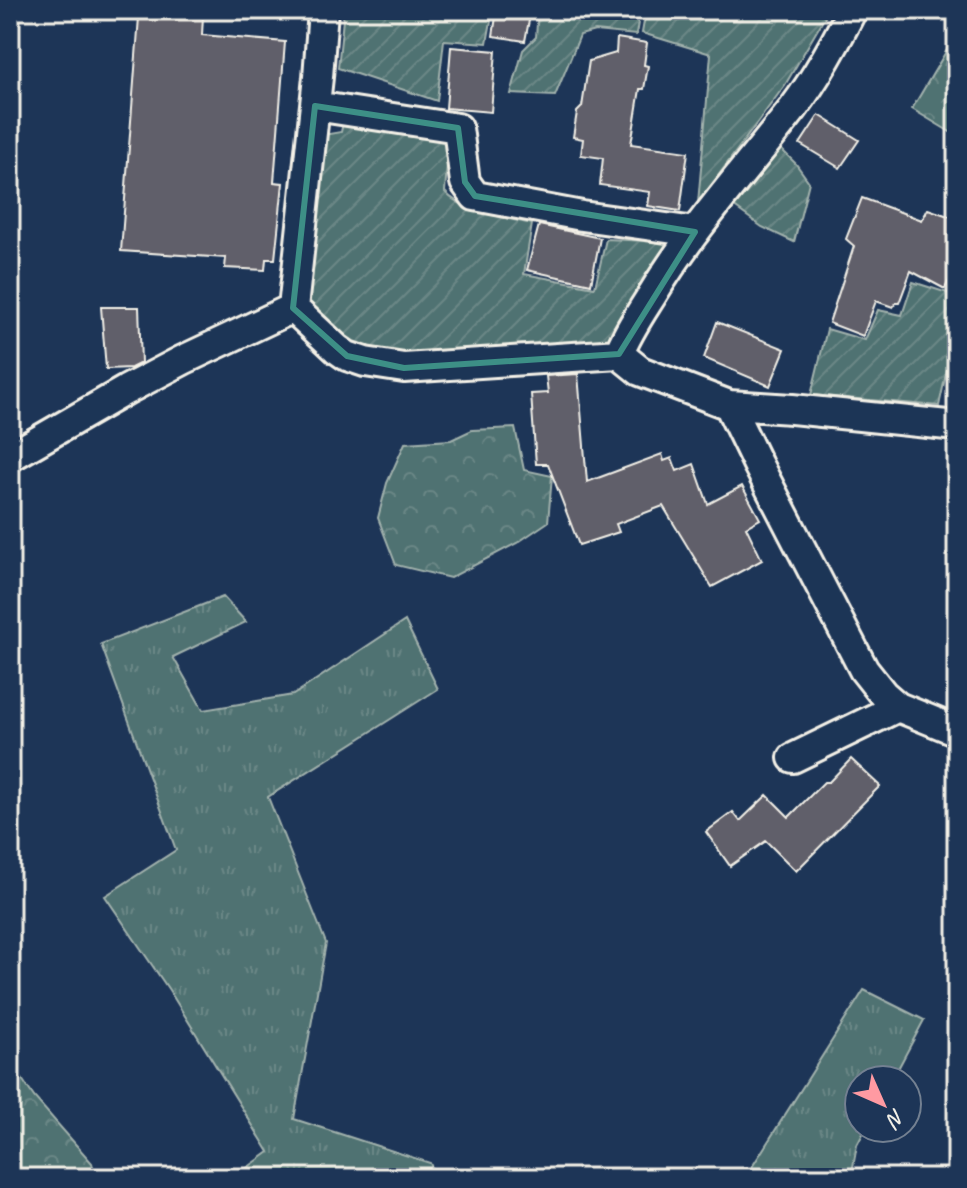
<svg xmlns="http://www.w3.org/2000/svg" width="967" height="1188" font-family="Caveat,sans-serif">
	<defs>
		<pattern id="grass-tufts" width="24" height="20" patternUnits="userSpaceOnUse" patternTransform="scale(2)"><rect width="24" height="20" fill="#507272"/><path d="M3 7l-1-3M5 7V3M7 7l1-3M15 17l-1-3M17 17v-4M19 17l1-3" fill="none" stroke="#6a8786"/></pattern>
		<pattern id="forest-crowns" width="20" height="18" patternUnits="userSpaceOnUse" patternTransform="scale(2)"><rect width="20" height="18" fill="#507272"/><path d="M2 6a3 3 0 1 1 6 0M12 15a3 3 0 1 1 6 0" fill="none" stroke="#6a8786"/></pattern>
		<pattern id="garden-furrows" width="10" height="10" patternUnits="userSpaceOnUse" patternTransform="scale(2)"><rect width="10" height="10" fill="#507272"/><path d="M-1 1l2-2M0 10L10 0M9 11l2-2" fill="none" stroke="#6a8786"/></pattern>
	</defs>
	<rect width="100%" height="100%" fill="#1d3557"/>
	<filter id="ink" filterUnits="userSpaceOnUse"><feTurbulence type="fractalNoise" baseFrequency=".0125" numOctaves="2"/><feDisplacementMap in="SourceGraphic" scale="16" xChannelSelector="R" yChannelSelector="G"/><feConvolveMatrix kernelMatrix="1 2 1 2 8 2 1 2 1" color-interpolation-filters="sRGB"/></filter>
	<g filter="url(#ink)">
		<path fill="url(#grass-tufts)" stroke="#a2b2ad" stroke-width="2" d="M223,597L246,622L173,657L203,710L293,695L405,621L438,689L268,797L326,943L294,1119L430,1163L436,1178H233L269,1152L169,990L105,896L176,850L101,644Z
			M864,990L924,1020L892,1080H859V1128H866L857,1145L851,1178H745Z"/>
		<path fill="url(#forest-crowns)" stroke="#a2b2ad" stroke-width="2" d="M957,33V136L912,109Z
			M515,428L524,470L552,476L548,522L517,543L450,578L396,565L378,518L387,483L405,443L451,440L472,430Z
			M10,1061L34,1097L92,1163L96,1178H10Z"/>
		<path fill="url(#garden-furrows)" stroke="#a2b2ad" stroke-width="2" d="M344,10H493L487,43L444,40L437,101L338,68Z
			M538,10H640L636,35L595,31L580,35L555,96L511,94L523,50L536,37Z
			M646,10H829L785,85L698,203L711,54L642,33Z
			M344,118L449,137L445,192C462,212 507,218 532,224L524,274L595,287L606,239L671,242L611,343L384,355L347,340L308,305L323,135L341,132Z
			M775,143L796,164L809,182L794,242L762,227L729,203Z
			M913,282L957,296V323L939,406L811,395L827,329L865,340L878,310L902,315Z"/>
		<path fill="#605e6a" stroke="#f4f1e8" stroke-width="2" d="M144,10H197V17L203,16L202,35L285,42L274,182L283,183L275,259H266L265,270L225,268L226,258L121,251L139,17L144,16Z
			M497,10H531L525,41L493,36Z
			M617,38L647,43L644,65L648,66L644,89H640L631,144L688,152L680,211L648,206L650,192L600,185L603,158L581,155L583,139L573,137L577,112L582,107L589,61L616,53Z
			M451,47L496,51L491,112L446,108Z
			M819,115L859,140L840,168L800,144Z
			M862,198L922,220L928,209L957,219V263L945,289L911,271L899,303H896L893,307L876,301L863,336L829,323L854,246L846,239Z
			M539,225L600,238L591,284L527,270Z
			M101,307H139L141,363L131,368L106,369Z
			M717,322L785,349L770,386L704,358Z
			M578,374L587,482L662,454L664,461L672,458L677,471L694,464L708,504L742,486L760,519L746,527L762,560L712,587L663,506L616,524L619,532L579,545L548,464H536L531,394L548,393L546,376Z
			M851,759L880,786L796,871L766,841L730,866L706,832L733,812L740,821L767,795L789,817L824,782H829Z"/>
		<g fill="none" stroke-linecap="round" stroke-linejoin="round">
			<defs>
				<path id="minor" d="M315,106L458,128L465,182L475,196L582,216L695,232
					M293,308L337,349L347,356L365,362L404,368L619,354L640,371L729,405L792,409L957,426
					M293,308L318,77L323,10
					M619,354C627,333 640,314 652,295C690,232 739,177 785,119C812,86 833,48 852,10
					M729,405L758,465L864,670L883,694L898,707
					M10,457L126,390L183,360L293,308
					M793,758L898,707L957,731"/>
			</defs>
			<use href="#minor" stroke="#f4f1e8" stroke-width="34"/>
			<use href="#minor" stroke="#1d3557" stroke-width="28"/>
		</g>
	</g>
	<path fill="none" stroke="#3d8f86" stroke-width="6" stroke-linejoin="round" d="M315,106L458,128L465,182L475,196L695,232L619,354L404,368L347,356L293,308Z"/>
	<rect width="967" height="1188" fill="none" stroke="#1d3557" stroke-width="40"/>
	<rect x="20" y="20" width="927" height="1148" fill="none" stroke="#f4f1e8" stroke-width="3" filter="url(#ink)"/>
	<g transform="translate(883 1104) rotate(135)"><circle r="38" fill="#1d3557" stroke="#738091" stroke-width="2"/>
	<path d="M0-6L14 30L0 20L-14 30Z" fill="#ff9aa2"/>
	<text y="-12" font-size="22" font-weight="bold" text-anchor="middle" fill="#f4f1e8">N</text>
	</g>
</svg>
